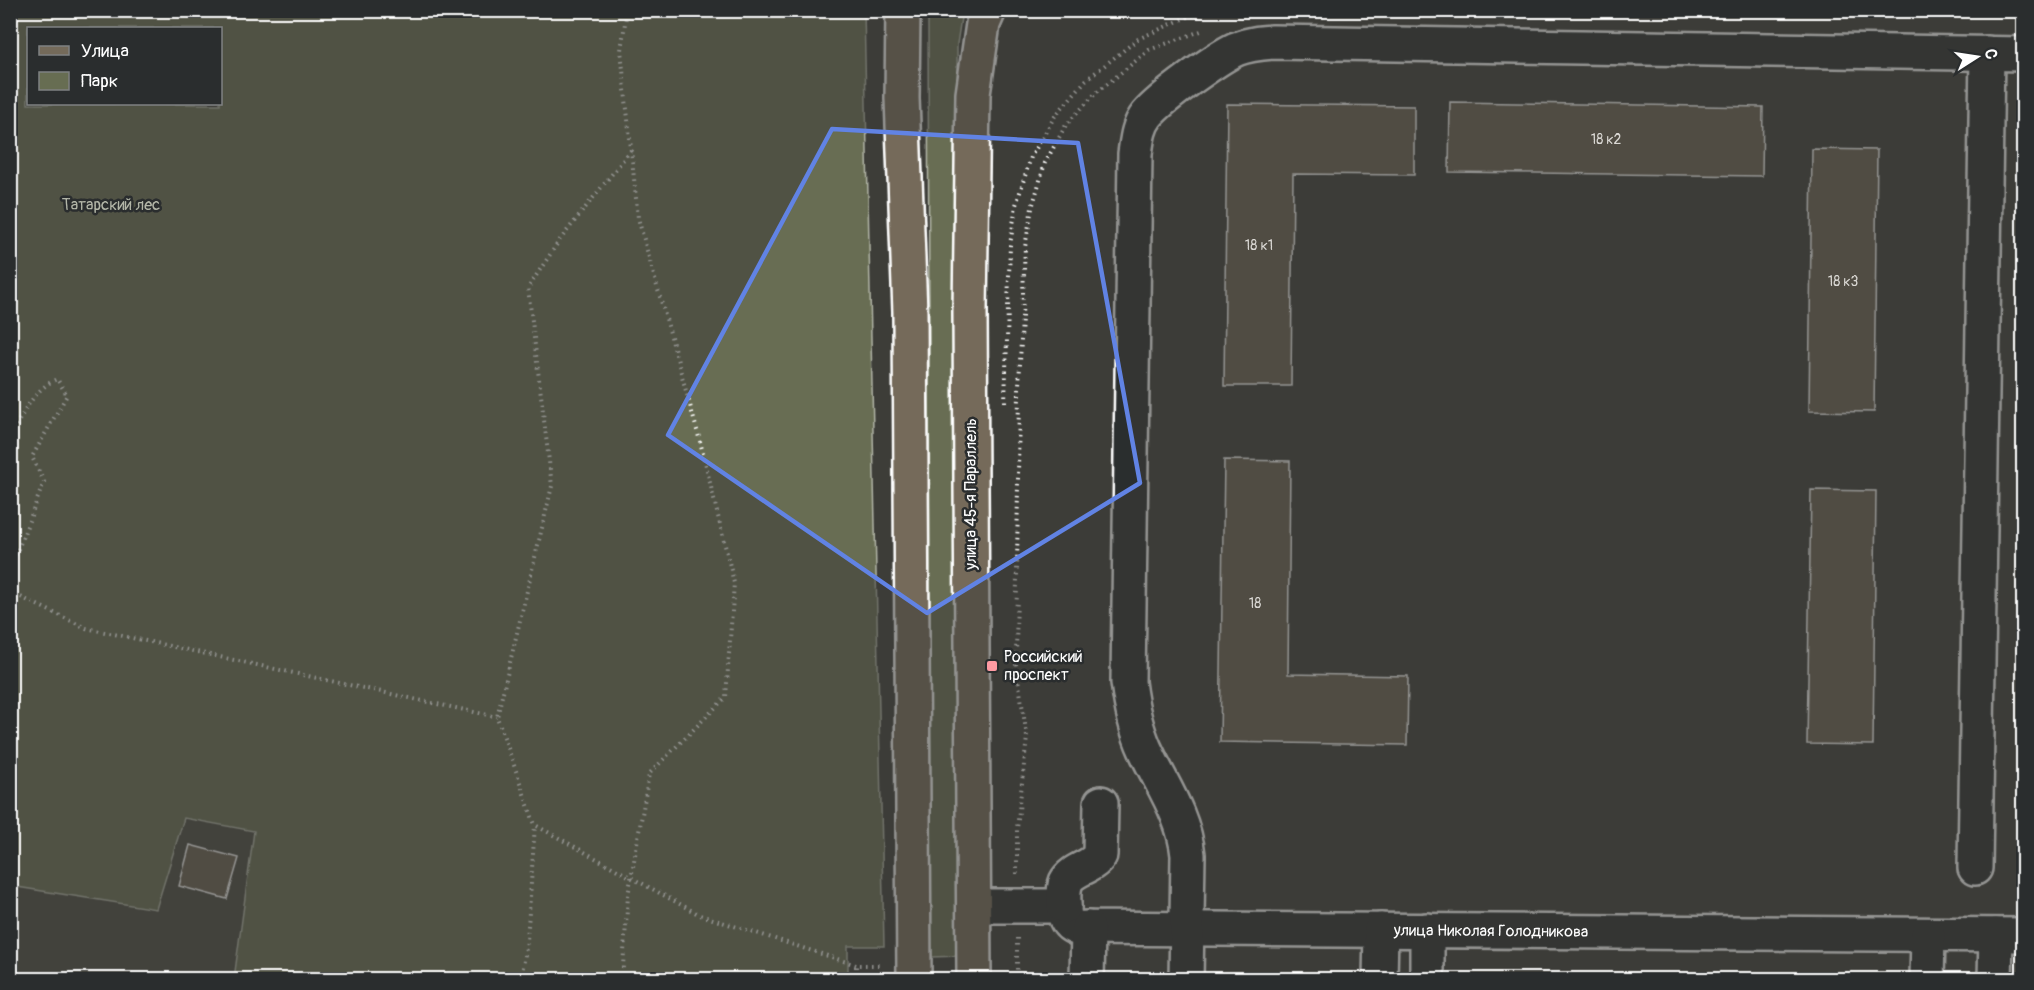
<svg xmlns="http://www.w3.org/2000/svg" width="2034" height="990" font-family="Pangolin,sans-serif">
	<rect width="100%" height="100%" fill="#3d3d38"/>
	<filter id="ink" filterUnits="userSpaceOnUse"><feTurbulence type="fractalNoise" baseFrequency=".0167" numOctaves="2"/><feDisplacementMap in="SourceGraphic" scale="12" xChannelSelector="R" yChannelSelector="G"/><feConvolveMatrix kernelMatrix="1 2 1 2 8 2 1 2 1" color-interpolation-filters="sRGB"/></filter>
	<g filter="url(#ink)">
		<path fill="#4a4840" d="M184,818L254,831L234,979H11L10,886L155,909Z"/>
		<path fill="#676d52" stroke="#b3b6a8" stroke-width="1.5" fill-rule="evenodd" d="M10,11H864L884,946H848V979H234L254,831L184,818L156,909L11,886ZM28,28H220V104H28Z
			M928,11H962L957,44L960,956L931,957Z"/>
		<path fill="#696151" stroke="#fff" stroke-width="1.5" d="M1450,102L1763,107L1762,176L1449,172Z
			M1227,104L1414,106V175L1293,174L1291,386H1224Z
			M1812,149L1877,150L1874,412L1809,411Z
			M1224,460L1290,461L1288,674L1408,676L1407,745L1220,742Z
			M1811,490L1876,491L1873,745L1807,744Z
			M190,845L239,858L227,899L179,886Z"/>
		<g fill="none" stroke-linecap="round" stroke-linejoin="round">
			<defs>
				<g id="minor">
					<path d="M1975,868L1987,53"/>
					<path id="s1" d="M974,906H1064C1064,917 1066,924 1076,928L2024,935"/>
					<path d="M1064,906C1064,899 1063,889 1066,882C1072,869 1092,868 1100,855L1101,803"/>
					<path d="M1087,980L1088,928"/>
					<path d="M1186,980L1188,855C1184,815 1161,784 1145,749C1135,727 1131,705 1128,682L1135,154C1137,140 1138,126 1147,115C1161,98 1217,58 1236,49C1248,44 1260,43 1273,42L2024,54"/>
					<path d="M1380,980L1381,930"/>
					<path d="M1427,980V930"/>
					<path d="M1927,980L1928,935"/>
					<path d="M1995,980L1996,935"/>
				</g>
				<path id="major" d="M903,10L902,98L910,312L914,980
					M974,980L970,312L973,94L983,24L989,10"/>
			</defs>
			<use href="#minor" stroke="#fff" stroke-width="38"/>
			<use href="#major" stroke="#fff" stroke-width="38"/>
			<path stroke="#fff" stroke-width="4" stroke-dasharray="1.5 4.5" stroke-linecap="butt" d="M1664,10L2024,11
				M631,150L559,241L528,288L552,486L497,717L535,825L700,915L856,965
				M1005,402L1010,245L1016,205L1031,157L1055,116L1086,80L1138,39L1187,17L1212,10
				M10,436C23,415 33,389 57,379L67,395L32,457L44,482L10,570
				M10,592L86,628L497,717
				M1017,874V829L1027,737L1016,665L1019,386L1025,247L1032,208L1045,163L1066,125L1095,94L1149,50L1201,31
				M1017,938V980
				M521,980L527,941L535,825
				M622,980L628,896L649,774L726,697L734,583L700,441L638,218L621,50L627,10
				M856,980V965H882"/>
			<use href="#minor" stroke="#2a2d2e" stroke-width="33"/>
			<use href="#major" stroke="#746a5a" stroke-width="33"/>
		</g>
	</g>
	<path d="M0 0H2034V990H0ZM832,129L1078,143L1140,483L927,613L668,435Z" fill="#3d3d38" fill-opacity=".55" fill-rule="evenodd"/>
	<path fill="none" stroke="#6183e4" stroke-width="4.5" stroke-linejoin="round" d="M832,129L1078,143L1140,483L927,613L668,435Z"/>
	<rect fill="#ff9aa2" stroke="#2a2d2e" stroke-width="2" x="986" y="660" width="12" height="12" rx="3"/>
	<g text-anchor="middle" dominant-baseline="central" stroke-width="5" stroke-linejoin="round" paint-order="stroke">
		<g font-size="14" fill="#dad8d4">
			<text x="1606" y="139">18 к2</text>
			<text x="1259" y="245">18 к1</text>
			<text x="1843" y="281">18 к3</text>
			<text x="1255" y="603">18</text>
		</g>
		<g font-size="16" fill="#b3b6a8" stroke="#2a2d2e">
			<text x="111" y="205">Татарский лес</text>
		</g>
		<g font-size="16" fill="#fff" stroke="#2a2d2e">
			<text transform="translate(971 494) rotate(-90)">улица 45-я Параллель</text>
			<text stroke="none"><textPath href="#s1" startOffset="532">улица Николая Голодникова</textPath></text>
		</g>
		<g font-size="16" fill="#fff" stroke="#2a2d2e" text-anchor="start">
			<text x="1004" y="657">Российский<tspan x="1004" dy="18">проспект</tspan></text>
		</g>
	</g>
	<rect width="2034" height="990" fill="none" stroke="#2a2d2e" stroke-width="36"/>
	<rect x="18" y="18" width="1998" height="954" fill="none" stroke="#fff" stroke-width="2" filter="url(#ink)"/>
	<rect x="27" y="27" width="195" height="78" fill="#2a2d2e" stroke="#7f8182" stroke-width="1.5"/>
	<rect x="39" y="46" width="30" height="9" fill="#746a5a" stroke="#7f8182" stroke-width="1.5"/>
	<text x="81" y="57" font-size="18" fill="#ffffff">Улица</text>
	<rect x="39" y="72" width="30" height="18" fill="#676d52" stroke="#7f8182" stroke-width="1.5"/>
	<text x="81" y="87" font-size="18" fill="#ffffff">Парк</text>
	<g transform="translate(1977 57) rotate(78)" stroke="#2a2d2e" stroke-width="4.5" paint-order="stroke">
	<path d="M0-4.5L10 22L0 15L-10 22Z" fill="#ffffff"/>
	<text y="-9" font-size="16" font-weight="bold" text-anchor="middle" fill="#ffffff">С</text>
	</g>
</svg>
